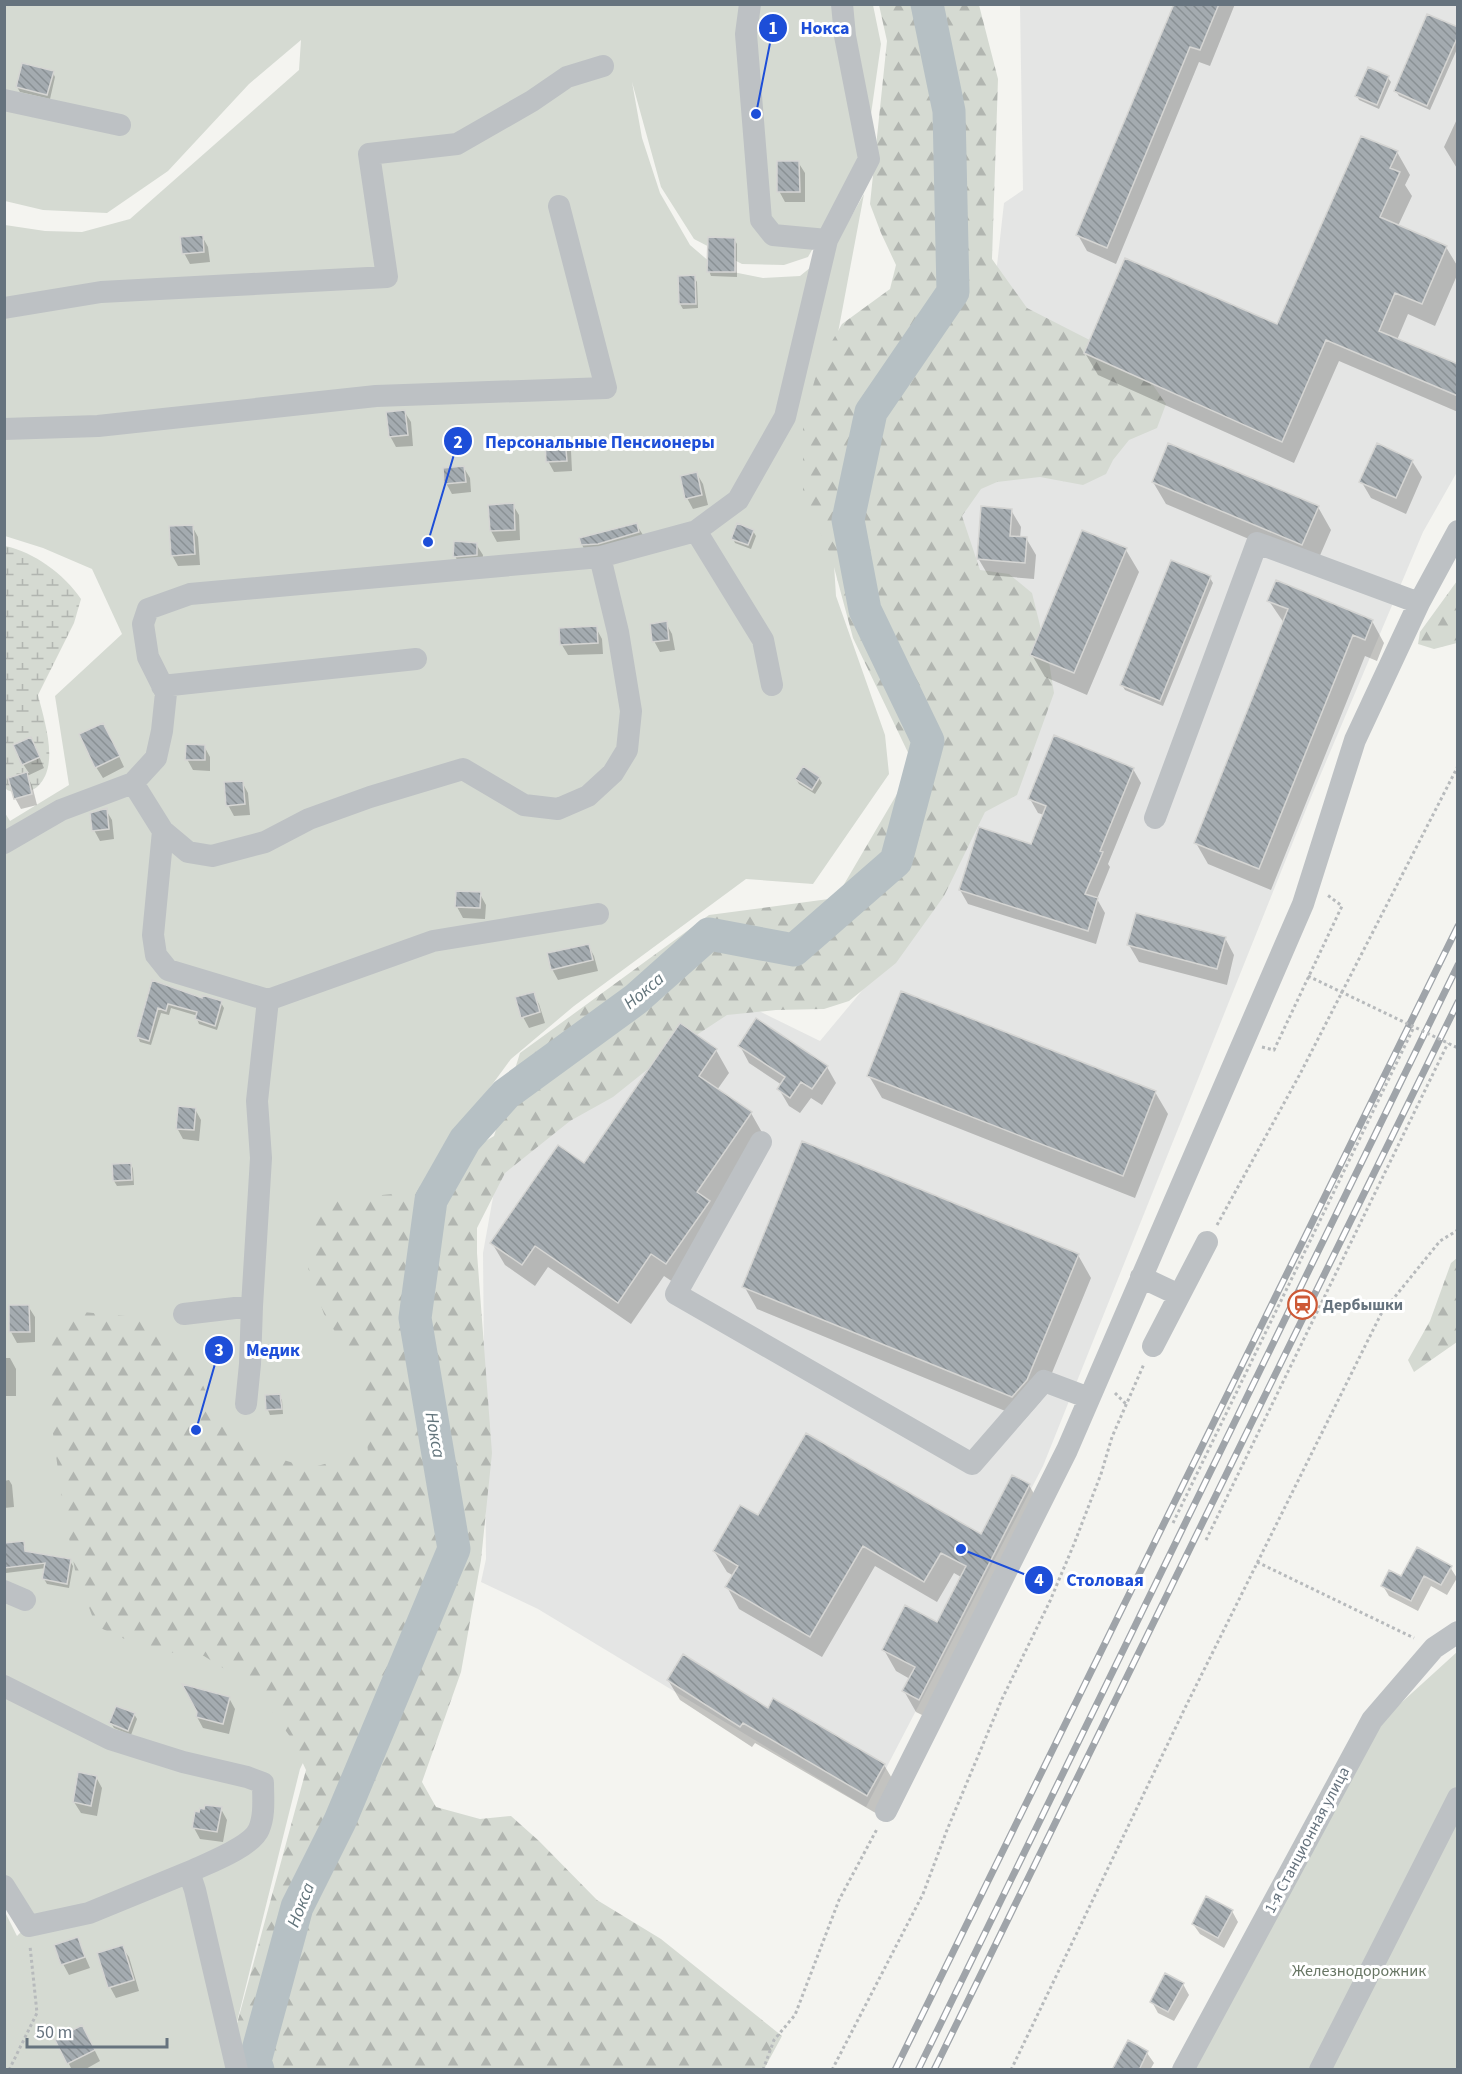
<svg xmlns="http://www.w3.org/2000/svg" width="1462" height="2074" font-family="'Source Sans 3',sans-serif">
	<defs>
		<pattern id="forest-firs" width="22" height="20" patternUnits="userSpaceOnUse" patternTransform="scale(1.5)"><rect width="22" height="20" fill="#d5dad2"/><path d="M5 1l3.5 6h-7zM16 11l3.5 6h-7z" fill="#b1b5b0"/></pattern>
		<pattern id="wetland-marsh" width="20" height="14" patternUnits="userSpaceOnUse" patternTransform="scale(1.5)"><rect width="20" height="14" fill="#d5dad2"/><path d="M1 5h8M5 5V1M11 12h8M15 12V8" fill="none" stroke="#b1b5b0"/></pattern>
		<pattern id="building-back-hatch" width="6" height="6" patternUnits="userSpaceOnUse" patternTransform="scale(1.5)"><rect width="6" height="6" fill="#a4abb0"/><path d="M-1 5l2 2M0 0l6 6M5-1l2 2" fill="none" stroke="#899094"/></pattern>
	</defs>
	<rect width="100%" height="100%" fill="#f4f4f0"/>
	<path fill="#e4e5e4" d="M1020,5H1457V472L1423,532L1309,802L1043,1466L866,1807L538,1609L481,1582L486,1559L483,1253L500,1158L720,992L820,1041L935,903L954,513L992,310L1004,203L1023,190Z"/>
	<path fill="#d5dad2" d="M5,5H873L881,44L865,156L808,257L784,265L742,264L694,239L661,187L632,82L642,138L660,193L690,245L718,269L763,278L800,276L832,250L864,194L831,370L829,485L836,596L885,735L889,774L813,884L746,879L574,1006L511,1059L450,1142L373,1302L402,1558L300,1769L232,2042L239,2069H5L4,1910L17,1936L21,1932L4,1885L5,813L10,821L69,785L55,696L122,634L92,569L43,548L5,536V225L45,231L82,232L130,219L299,70L301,40L249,84L168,171L107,213L43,210L5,201Z
		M1457,1652V2069L1194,2070L1379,1723Z"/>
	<path fill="url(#forest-firs)" d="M879,5H979L998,79L992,259L1027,308L1115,353L1148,378L1166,404L1157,428L1129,440L1113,460L1106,474L1083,485L1040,477L997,482L981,489L962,516L980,570L1009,574L1032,593L1049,662L1054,693L1017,795L985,812L944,896L896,963L849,1001L824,1009L776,1010L727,1015L663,1057L613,1097L570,1121L505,1173L477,1228V1253L492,1453L481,1560L461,1672L422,1782L436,1807L480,1819L511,1816L539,1841L597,1900L661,1939L782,2036L764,2069H239L232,2042L306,1770L291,1738L256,1689L204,1656L149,1650L96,1626L75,1570L63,1506L50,1412L49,1338L83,1312L146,1318L191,1357L220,1425L254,1451L310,1468L368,1452L360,1372L324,1314L308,1268L313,1214L327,1200L404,1193L444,1166L494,1136L520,1053L709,915L836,898L914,765L853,638L831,556L803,494V420L820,362L842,324L890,289L896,265L881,233L870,204L887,41Z
		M1457,581V643L1434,649L1418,644L1420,632Z
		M1457,1258V1342L1414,1372L1408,1360L1430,1321L1451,1263Z"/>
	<path fill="url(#wetland-marsh)" d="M5,546C34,552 64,574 81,599L74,623L38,695C44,720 60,765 38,786C34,790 27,792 21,795L7,790L5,787Z"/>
	<path fill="#0003" d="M1175,4H1235L1210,66L1199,62L1116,264L1087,251L1078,235Z
		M1458,28V47L1430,110L1399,96L1396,91Z
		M53,73L55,77L50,99L20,92L17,87Z
		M1388,78L1391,82L1379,109L1359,100L1357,96Z
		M1458,117V170L1444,147Z
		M1397,152L1410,175L1405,185L1412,196L1398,226L1446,247L1458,267V273L1435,326L1408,314L1397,340L1458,366V412L1339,361L1294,463L1098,375L1085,353L1277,326Z
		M798,162L805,173V202H785L779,191Z
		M202,236L208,247L210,262L190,264L184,253Z
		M734,239L737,244V277L711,276L709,271Z
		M694,277L697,282L698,308L683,309L680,304Z
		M404,411L411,422L413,446L396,447L390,436Z
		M565,440L571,451L572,471L554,472L548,461Z
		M1412,461L1422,477L1406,514L1371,498L1361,481Z
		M464,468L470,478L471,492L452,494L446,483Z
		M697,474L703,484L708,505L693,509L687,498Z
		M1153,482L1318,507L1331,530L1315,567L1166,504Z
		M513,505L519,515L520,540L497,542L491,531Z
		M1011,510L1021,527L1020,538H1026L1036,555L1034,579L988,575L978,558Z
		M636,524L643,535L588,556L582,545Z
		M192,526L198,537L200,565L178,566L172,555Z
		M753,531L756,536L751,549L735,543L733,538Z
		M476,544L483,555L482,565L461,567L455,556Z
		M1126,550L1139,572L1087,695L1045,677L1032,655Z
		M1210,578L1213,583L1163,706L1125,690L1122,685Z
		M1269,601L1372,621L1384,643L1377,661L1365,656L1271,890L1208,864L1196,843L1284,623Z
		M666,623L672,634L675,650L660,652L654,641Z
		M596,628L602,639L603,654L568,655L562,645Z
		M109,735L124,767L103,778L96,767Z
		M204,746L210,757V771L193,770L187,759Z
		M36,749L44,768L27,776L32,785L37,805L21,809L15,798L10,779L29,773L23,764Z
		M803,768L819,778L822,783L815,794L799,784L796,779Z
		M1133,769L1141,783L1108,864L1110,867L1097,899L1105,913L1096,944L968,904L960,890L1032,845L1044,815L1038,813L1030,799Z
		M242,782L248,793L250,815L234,816L228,805Z
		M106,810L112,820L114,839L100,841L94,830Z
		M480,894L486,905L485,919L463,918L457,907Z
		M1225,938L1234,955L1227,985L1139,962L1129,945Z
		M588,945L594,956L598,971L558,980L552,969Z
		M153,982L203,1000L221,1003L224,1008L217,1030L199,1024L197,1019L198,1016L171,1008L169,1015L161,1013L151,1045L140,1042L138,1037Z
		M533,994L539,1004L545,1023L529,1028L523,1017Z
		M681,1026L716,1050L729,1073L717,1090L751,1113L764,1136L679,1286L664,1276L631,1324L548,1267L535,1286L505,1265L492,1243L585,1165Z
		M740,1046L827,1067L836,1083L822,1105L811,1098L800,1113L789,1106L779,1089L782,1085L749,1063Z
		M869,1076L1155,1092L1168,1114L1135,1198L882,1098Z
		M195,1109L201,1120L199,1141L183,1139L177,1128Z
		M131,1164L133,1169L134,1185L117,1186L114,1181Z
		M1078,1255L1091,1278L1040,1402L1025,1419L757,1309L744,1286Z
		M28,1306L35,1317V1342L17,1343L11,1332Z
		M4,1358H10L16,1369V1396H4Z
		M279,1396L282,1400L283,1414L270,1415L268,1410Z
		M9,1480L12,1485L14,1507L4,1508V1481Z
		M1029,1485L1041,1506L932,1720L916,1712L904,1691L910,1679L896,1671L884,1650L937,1624L961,1577L954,1573L937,1602L875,1566L822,1657L739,1609L727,1587L734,1576L727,1572L714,1551L759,1517L981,1536Z
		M23,1543L26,1553L70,1561L73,1566L69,1588L47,1584L44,1579L46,1568L6,1573L4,1545Z
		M1450,1567L1457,1578L1447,1595L1431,1586L1418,1611L1389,1596L1383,1586L1401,1578Z
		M668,1680L768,1710L884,1765L896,1785L879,1815L755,1743L752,1747L680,1700Z
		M229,1698L235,1709L229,1734L203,1728L197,1717Z
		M134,1714L137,1719L131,1735L114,1728L111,1723Z
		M96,1777L102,1788L97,1816L81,1813L74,1802Z
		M221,1809L227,1820L223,1842L200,1839L194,1828L205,1810Z
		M1232,1911L1238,1922L1224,1948L1200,1934L1193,1924Z
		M77,1938L90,1968L69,1975L63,1964Z
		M122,1947L129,1957L139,1991L116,1998L110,1987Z
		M1183,1984L1189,1995L1174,2021L1158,2013L1152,2002Z
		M88,2037L100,2061L84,2070H72L57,2040Z
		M1128,2042L1147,2053L1154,2063L1150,2070H1114Z"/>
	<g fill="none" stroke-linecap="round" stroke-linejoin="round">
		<path stroke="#b6c0c4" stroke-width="33" d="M258,2070L255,2061L297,1907L340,1821L454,1549L415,1318L431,1200L465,1140L506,1094L636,999L709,934L794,950L896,861L928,741L865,610L848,520L871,412L953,292L949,111L927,4"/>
	</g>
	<path fill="url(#building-back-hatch)" stroke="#d5d5d3" stroke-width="1.5" d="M1174,4H1219L1200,50L1190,47L1107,248L1076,235Z
		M1427,14L1458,27V36L1427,106L1394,91Z
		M22,63L54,71L47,95L16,87Z
		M1368,67L1389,76L1377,105L1355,96Z
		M1361,136L1398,151L1390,168L1400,172L1380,217L1447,246L1422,304L1395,293L1379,331L1458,364V396L1326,340L1282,442L1084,353L1125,258L1277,324Z
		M777,161H799L800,192H777Z
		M203,235L204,252L182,254L180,237Z
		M708,237L735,238V272H707Z
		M695,275L696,304H679L678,276Z
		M405,410L408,435L389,437L386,412Z
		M565,439L567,461L546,462L545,440Z
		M1168,443L1319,506L1302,545L1152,482Z
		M1377,443L1413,460L1396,498L1359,482Z
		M464,466L466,482L444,484L443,468Z
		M697,472L702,495L685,499L680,476Z
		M514,503L515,530L490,531L488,505Z
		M981,506L1012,509L1010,536L1027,537L1025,563L977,559Z
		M637,523L639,532L598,544L581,545L579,538Z
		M737,523L754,530L748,545L731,539Z
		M193,525L195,554L171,556L169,526Z
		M1082,530L1127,548L1074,673L1030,655Z
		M454,541L477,543V555L453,557Z
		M1171,560L1211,576L1160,701L1120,685Z
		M1276,580L1373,620L1365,640L1353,635L1259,869L1194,843L1288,609L1267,601Z
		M667,621L669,640L652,642L650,624Z
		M597,626L598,643L560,645L559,628Z
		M103,723L120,756L95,768L79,734Z
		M1054,735L1134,768L1100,851L1103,852L1085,894L1098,898L1088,931L959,890L979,827L1031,844L1046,806L1028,799Z
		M31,737L40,757L22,765L13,745Z
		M186,744L205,745V760H185Z
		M803,766L820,777L812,790L795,779Z
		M27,772L32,794L14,799L8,778Z
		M243,781L245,804L226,806L224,782Z
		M107,808L109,829L92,831L90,813Z
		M456,891L481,892L480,908L455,907Z
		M1136,913L1226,937L1217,969L1127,945Z
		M589,944L593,960L551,970L547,953Z
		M152,980L202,998V995L222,1001L215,1026L195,1019L197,1012L168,1004L166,1011L158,1008L149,1041L136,1037Z
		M901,991L1156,1091L1123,1176L867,1076Z
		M534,992L540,1012L521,1018L515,997Z
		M756,1018L828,1066L812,1089L801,1082L790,1098L777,1089L785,1077L738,1046Z
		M680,1023L717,1049L699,1076L752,1112L697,1192L710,1201L666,1264L651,1254L618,1303L535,1246L522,1265L490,1243L558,1145L584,1163Z
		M178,1106L196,1108L194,1130L176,1129Z
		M802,1141L1079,1254L1027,1380L1012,1397L742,1287Z
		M131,1163L132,1180L113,1181L112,1164Z
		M9,1305H29L30,1332H9Z
		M280,1394L282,1409L266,1410L265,1395Z
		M806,1433L981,1534L1012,1475L1030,1484L919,1700L902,1691L915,1667L882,1650L905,1605L937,1622L966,1566L941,1553L924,1582L863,1546L810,1637L725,1587L738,1566L713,1551L740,1505L758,1515Z
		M24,1541L25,1551L71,1559L67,1584L42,1579L45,1563L4,1568V1543Z
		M1417,1547L1452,1566L1441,1585L1424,1576L1411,1601L1381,1586L1389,1570L1401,1576Z
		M683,1654L768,1708L773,1698L885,1764L867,1796L743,1723L740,1727L667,1680Z
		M182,1684L230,1697L223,1724L196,1717L197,1712Z
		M116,1706L135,1713L128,1731L109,1723Z
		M78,1772L97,1776L91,1806L73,1802Z
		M205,1805L222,1807L217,1832L192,1828L195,1811L199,1812L200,1808L204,1809Z
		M1206,1896L1233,1910L1218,1938L1192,1924Z
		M78,1937L85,1957L61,1965L54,1945Z
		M123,1945L134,1980L108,1988L97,1953Z
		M1165,1973L1184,1983L1168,2012L1150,2002Z
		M82,2025L95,2050L67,2064L55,2040Z
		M1128,2040L1148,2051L1139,2070H1112Z"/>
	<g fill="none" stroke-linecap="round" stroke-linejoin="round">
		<path stroke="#b7babc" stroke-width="3" stroke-dasharray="3 3" stroke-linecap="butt" d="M1262,1047L1274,1050L1342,906L1326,894
			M1217,1225L1300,1074L1458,766
			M1115,1393L1126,1404
			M1173,1523L1414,1027
			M1206,1540L1448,1043
			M1257,1562L1414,1638
			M9,2070L37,2013L30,1946
			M763,2070L774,2040L795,2015L839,1900L877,1829
			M832,2070L923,1894L947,1830L1002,1699L1050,1601L1074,1544L1101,1474L1112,1437L1144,1364
			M1011,2070L1185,1708L1381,1314L1440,1241L1458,1230"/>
		<path stroke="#bdc1c4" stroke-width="22" d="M750,4L746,34L761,220L773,235L827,240
			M4,100L120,125
			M4,308L101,292L387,277L369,154L457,144L532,101L567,77L603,66
			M4,429L98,426L376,396L606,388L559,206
			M696,531L763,640L772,685
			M600,557L696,531L738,500L785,417L827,240L869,159L845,36L842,4
			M162,686L416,659
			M133,783L156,758L162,731L166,693L148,657L143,624L148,609L190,594L600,557L618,632L631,711L627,750L613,773L588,796L558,809L524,805L463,769L370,797L309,819L265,842L212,856L188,852L163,831
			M1155,818L1257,543L1419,603
			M4,843L61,810L133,783L163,831L153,935L156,955L168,970L268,1000L433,941L598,914
			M761,1142L676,1294L972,1464L1044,1381L1089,1398
			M1141,1277L1179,1295
			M184,1314L252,1306L261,1158L257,1101L268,1000
			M1153,1346L1207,1242
			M246,1404L250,1364L252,1306
			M4,1591L25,1600
			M4,1686L110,1739L183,1762L247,1777L263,1783C263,1798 265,1815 259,1829C252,1847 206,1864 189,1872
			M886,1811L1067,1450L1303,904L1355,740L1419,603L1458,531
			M4,1886L29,1926L89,1913L189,1872L195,1890L237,2070
			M1183,2070L1372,1720L1434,1648L1458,1632
			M1320,2070L1458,1798"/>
		<defs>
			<path id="rail" d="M895,2070L1458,926
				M918,2070L1458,965
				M934,2070L1458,1002"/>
		</defs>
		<use href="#rail" stroke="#9fa4a9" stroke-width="7"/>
		<use href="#rail" stroke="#fff" stroke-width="4.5" stroke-dasharray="14" stroke-linecap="butt"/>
		<path stroke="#b7babc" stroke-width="3" stroke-dasharray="3 3" stroke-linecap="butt" d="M1308,976L1458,1048"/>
	</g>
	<defs>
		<symbol id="station-ring" viewBox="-11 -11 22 22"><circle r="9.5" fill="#fff" stroke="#cd5a37" stroke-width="1.5"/><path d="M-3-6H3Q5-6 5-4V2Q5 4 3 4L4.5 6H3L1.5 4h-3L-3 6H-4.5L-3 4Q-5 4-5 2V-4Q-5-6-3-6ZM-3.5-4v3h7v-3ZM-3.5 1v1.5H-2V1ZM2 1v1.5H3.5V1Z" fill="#cd5a37"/></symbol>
	</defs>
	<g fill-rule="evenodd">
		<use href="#station-ring" x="1286" y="1288" width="33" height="33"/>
	</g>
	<g text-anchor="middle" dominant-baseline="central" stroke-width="6" stroke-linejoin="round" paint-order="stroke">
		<g font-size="16" font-weight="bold" fill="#66737e" stroke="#fff" text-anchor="start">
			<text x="1323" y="1305">Дербышки</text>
		</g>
		<g font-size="16" fill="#66737e" stroke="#fff">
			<text transform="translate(1307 1840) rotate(-62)">1-я Станционная улица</text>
		</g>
		<g font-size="16" fill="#687664" stroke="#fff">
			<text x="1359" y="1971">Железнодорожник</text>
		</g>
		<g font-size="18" font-style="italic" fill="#62747b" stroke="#fff">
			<text transform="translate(644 991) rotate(-40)">Нокса</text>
			<text transform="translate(435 1435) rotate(80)">Нокса</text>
			<text transform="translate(301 1905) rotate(-69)">Нокса</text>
		</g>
	</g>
	<path fill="none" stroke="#1d4ed8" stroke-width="2" d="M756 114L773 28M428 542L458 441M196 1430L219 1350M961 1549L1039 1580"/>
	<g fill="#1d4ed8" stroke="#fff" stroke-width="2">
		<circle cx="756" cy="114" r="6"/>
		<circle cx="428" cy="542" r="6"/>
		<circle cx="196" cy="1430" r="6"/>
		<circle cx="961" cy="1549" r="6"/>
		<circle cx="773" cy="28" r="15"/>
		<circle cx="458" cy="441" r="15"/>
		<circle cx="219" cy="1350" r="15"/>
		<circle cx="1039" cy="1580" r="15"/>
	</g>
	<g font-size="18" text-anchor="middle" font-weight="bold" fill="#fff">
		<text x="773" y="34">1</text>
		<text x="458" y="448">2</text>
		<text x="219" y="1356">3</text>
		<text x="1039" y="1586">4</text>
	</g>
	<g font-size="18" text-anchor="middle" font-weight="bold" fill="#1d4ed8" stroke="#fff" stroke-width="6" stroke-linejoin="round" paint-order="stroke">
		<text x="825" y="34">Нокса</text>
		<text x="600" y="448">Персональные Пенсионеры</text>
		<text x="273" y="1356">Медик</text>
		<text x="1105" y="1586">Столовая</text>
	</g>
	<rect width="1462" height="2074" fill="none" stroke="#66737e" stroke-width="12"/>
	<path d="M27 2038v9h140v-9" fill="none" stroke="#66737e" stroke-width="3"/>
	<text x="36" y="2038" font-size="18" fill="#66737e" stroke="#ffffff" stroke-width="4.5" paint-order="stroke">50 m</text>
</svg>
